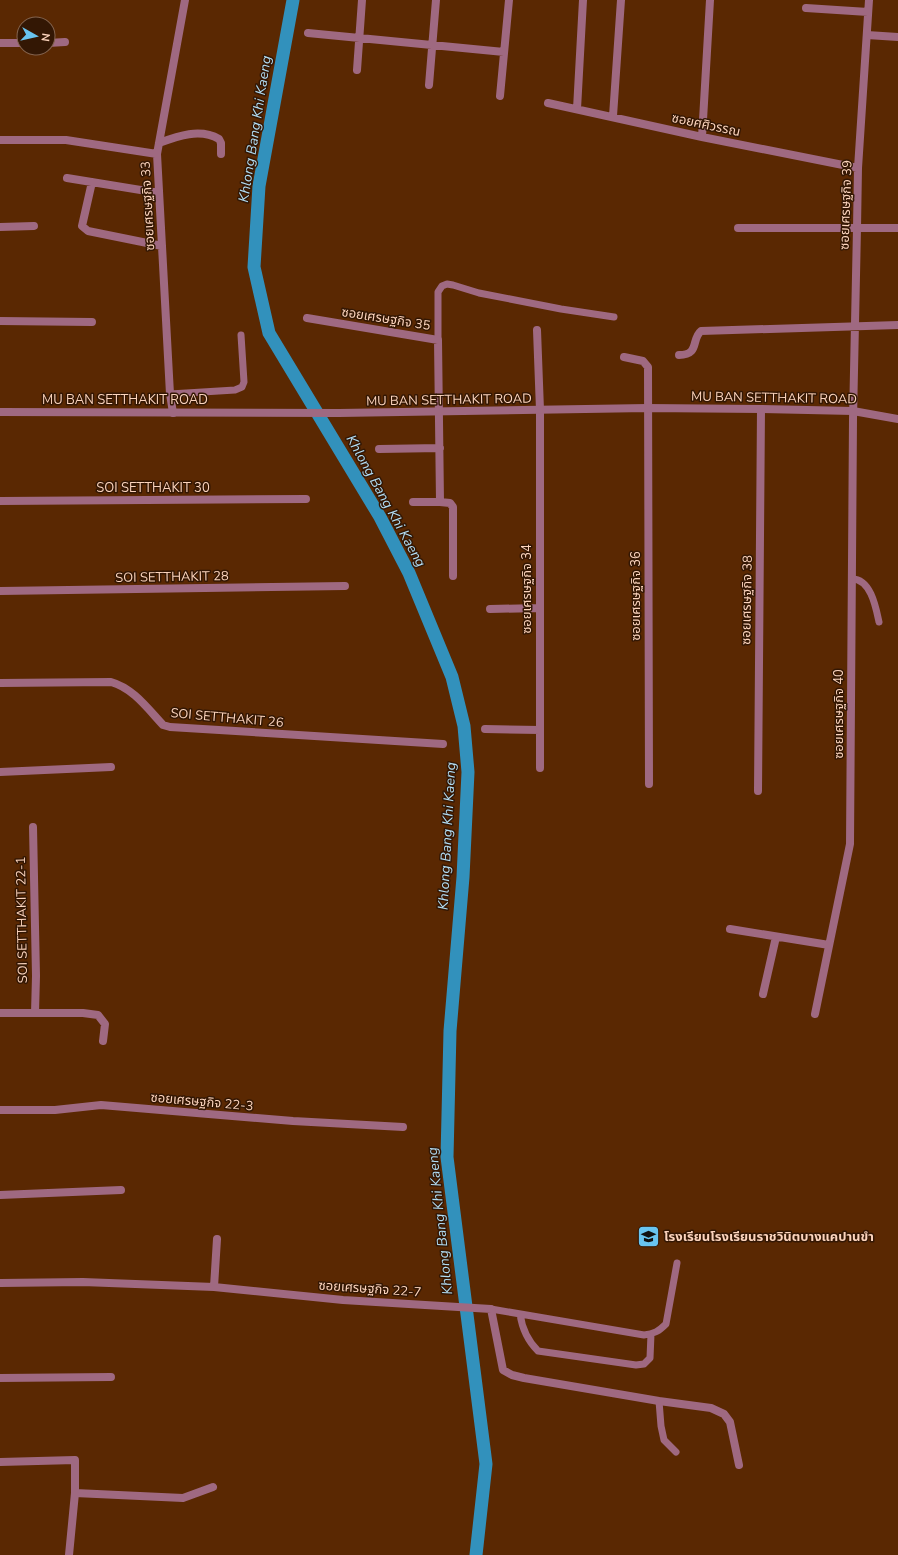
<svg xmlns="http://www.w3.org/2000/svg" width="898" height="1555" font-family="'Nunito Sans','Noto Sans Thai',sans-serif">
	<rect width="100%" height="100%" fill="#5a2802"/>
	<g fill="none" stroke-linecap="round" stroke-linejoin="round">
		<path stroke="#3291bc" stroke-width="13" d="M293,0L259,186L254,267L269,333L380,517L409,573L452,677L464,726L468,772L463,877L450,1031L447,1157L486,1464L476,1555"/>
		<path stroke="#9f6981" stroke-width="7" d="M438,340V292L442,286L447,284L453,285L479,293L561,309L614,317
			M170,394L235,390L242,387L244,382L241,335
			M852,579C871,579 876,608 879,622
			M491,1309L644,1335C654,1334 659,1331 666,1324L677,1263
			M520,1314C522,1328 528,1341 538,1351L636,1365L644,1364L650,1358L651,1334
			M659,1401L661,1426L664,1440L676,1452"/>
		<path stroke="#9f6981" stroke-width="8" d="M806,8L868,12
			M308,33L504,52
			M867,35L898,37
			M0,43H24
			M48,43L65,42
			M357,70L362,0
			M429,85L436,0
			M500,96L509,0
			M548,103L702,137L858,168
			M577,109L583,0
			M613,116L621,0
			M702,137L710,0
			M0,140H66L157,154
			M159,143C178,136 200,128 219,139L221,143V154
			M67,178L159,193
			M92,182L82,226L88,231L162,246
			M0,227L34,226
			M738,228H898
			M307,318L438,340L440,502L450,503L453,507V576
			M0,321L92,322
			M537,330L540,410V768
			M679,355C700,355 691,339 701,331L898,325
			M624,357L643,361L648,367L649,784
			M173,413L170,394L157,154L185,0
			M379,449L440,448
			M0,501L306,499
			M413,502H440
			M0,591L345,586
			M490,609L539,608
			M0,683L111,682C133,688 148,709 163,725L170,727L443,744
			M485,729L540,730
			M0,772L111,767
			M758,791L761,409
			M33,827L36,976L35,1013
			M730,929L829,945
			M763,994L776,937
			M0,1013H83L98,1015L105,1024L103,1041
			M815,1014L850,844L853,419L857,228L858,168L869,0
			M0,1110H55L101,1105L293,1121L403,1127
			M0,1195L121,1190
			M0,1283L83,1282L214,1287L343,1300L491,1309L503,1370L512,1375L524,1378L659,1401L711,1408L724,1414L730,1422L739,1465
			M214,1287L217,1239
			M0,1378L111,1377
			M0,1462L75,1460V1493L69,1555
			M75,1493L183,1498L213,1487"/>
		<path stroke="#9f6981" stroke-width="8" d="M0,412L339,413L647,408L761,409L853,411L898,419"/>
	</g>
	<defs>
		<symbol id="school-square" viewBox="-11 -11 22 22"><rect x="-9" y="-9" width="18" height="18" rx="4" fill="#68c4f0" stroke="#331704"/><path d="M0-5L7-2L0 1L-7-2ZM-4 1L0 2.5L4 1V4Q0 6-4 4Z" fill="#111"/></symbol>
	</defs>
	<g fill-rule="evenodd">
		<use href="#school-square" x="636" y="1224" width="25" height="25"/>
	</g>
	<g text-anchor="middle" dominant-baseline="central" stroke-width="3" stroke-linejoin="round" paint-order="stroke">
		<g font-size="13" fill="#fcd4bd" stroke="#331704">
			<text transform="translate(706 125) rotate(12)">ซอยศศิวรรณ</text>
			<text transform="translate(846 205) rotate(-88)">ซอยเศรษฐกิจ 39</text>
			<text transform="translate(148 206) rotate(-93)">ซอยเศรษฐกิจ 33</text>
			<text transform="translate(386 319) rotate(9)">ซอยเศรษฐกิจ 35</text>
			<text transform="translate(774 398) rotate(1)">MU BAN SETTHAKIT ROAD</text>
			<text x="125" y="400">MU BAN SETTHAKIT ROAD</text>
			<text transform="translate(449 400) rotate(-1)">MU BAN SETTHAKIT ROAD</text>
			<text x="153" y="488">SOI SETTHAKIT 30</text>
			<text transform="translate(172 577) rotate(-1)">SOI SETTHAKIT 28</text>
			<text transform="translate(527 589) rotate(-90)">ซอยเศรษฐกิจ 34</text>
			<text transform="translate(636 596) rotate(-90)">ซอยเศรษฐกิจ 36</text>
			<text transform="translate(747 600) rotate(-89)">ซอยเศรษฐกิจ 38</text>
			<text transform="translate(839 714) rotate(-90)">ซอยเศรษฐกิจ 40</text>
			<text transform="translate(227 718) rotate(5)">SOI SETTHAKIT 26</text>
			<text transform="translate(22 920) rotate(-91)">SOI SETTHAKIT 22-1</text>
			<text transform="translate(202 1102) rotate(5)">ซอยเศรษฐกิจ 22-3</text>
			<text transform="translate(370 1289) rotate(4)">ซอยเศรษฐกิจ 22-7</text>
		</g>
		<g font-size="13" font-weight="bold" fill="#fcd4bd" stroke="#331704" text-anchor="start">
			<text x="664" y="1237">โรงเรียนโรงเรียนราชวินิตบางแคปานขำ</text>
		</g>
		<g font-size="14" font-style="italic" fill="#b2ddf4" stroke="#331704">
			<text transform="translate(255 129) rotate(-81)">Khlong Bang Khi Kaeng</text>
			<text transform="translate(386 501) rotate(61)">Khlong Bang Khi Kaeng</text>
			<text transform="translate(447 836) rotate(-87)">Khlong Bang Khi Kaeng</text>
			<text transform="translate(440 1221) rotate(-96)">Khlong Bang Khi Kaeng</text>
		</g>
	</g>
	<g transform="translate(36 36) rotate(98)"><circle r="19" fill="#331704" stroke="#83634e"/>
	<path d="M0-3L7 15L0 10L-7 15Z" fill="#68c4f0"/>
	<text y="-6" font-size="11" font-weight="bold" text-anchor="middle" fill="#fcd4bd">N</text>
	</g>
</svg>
